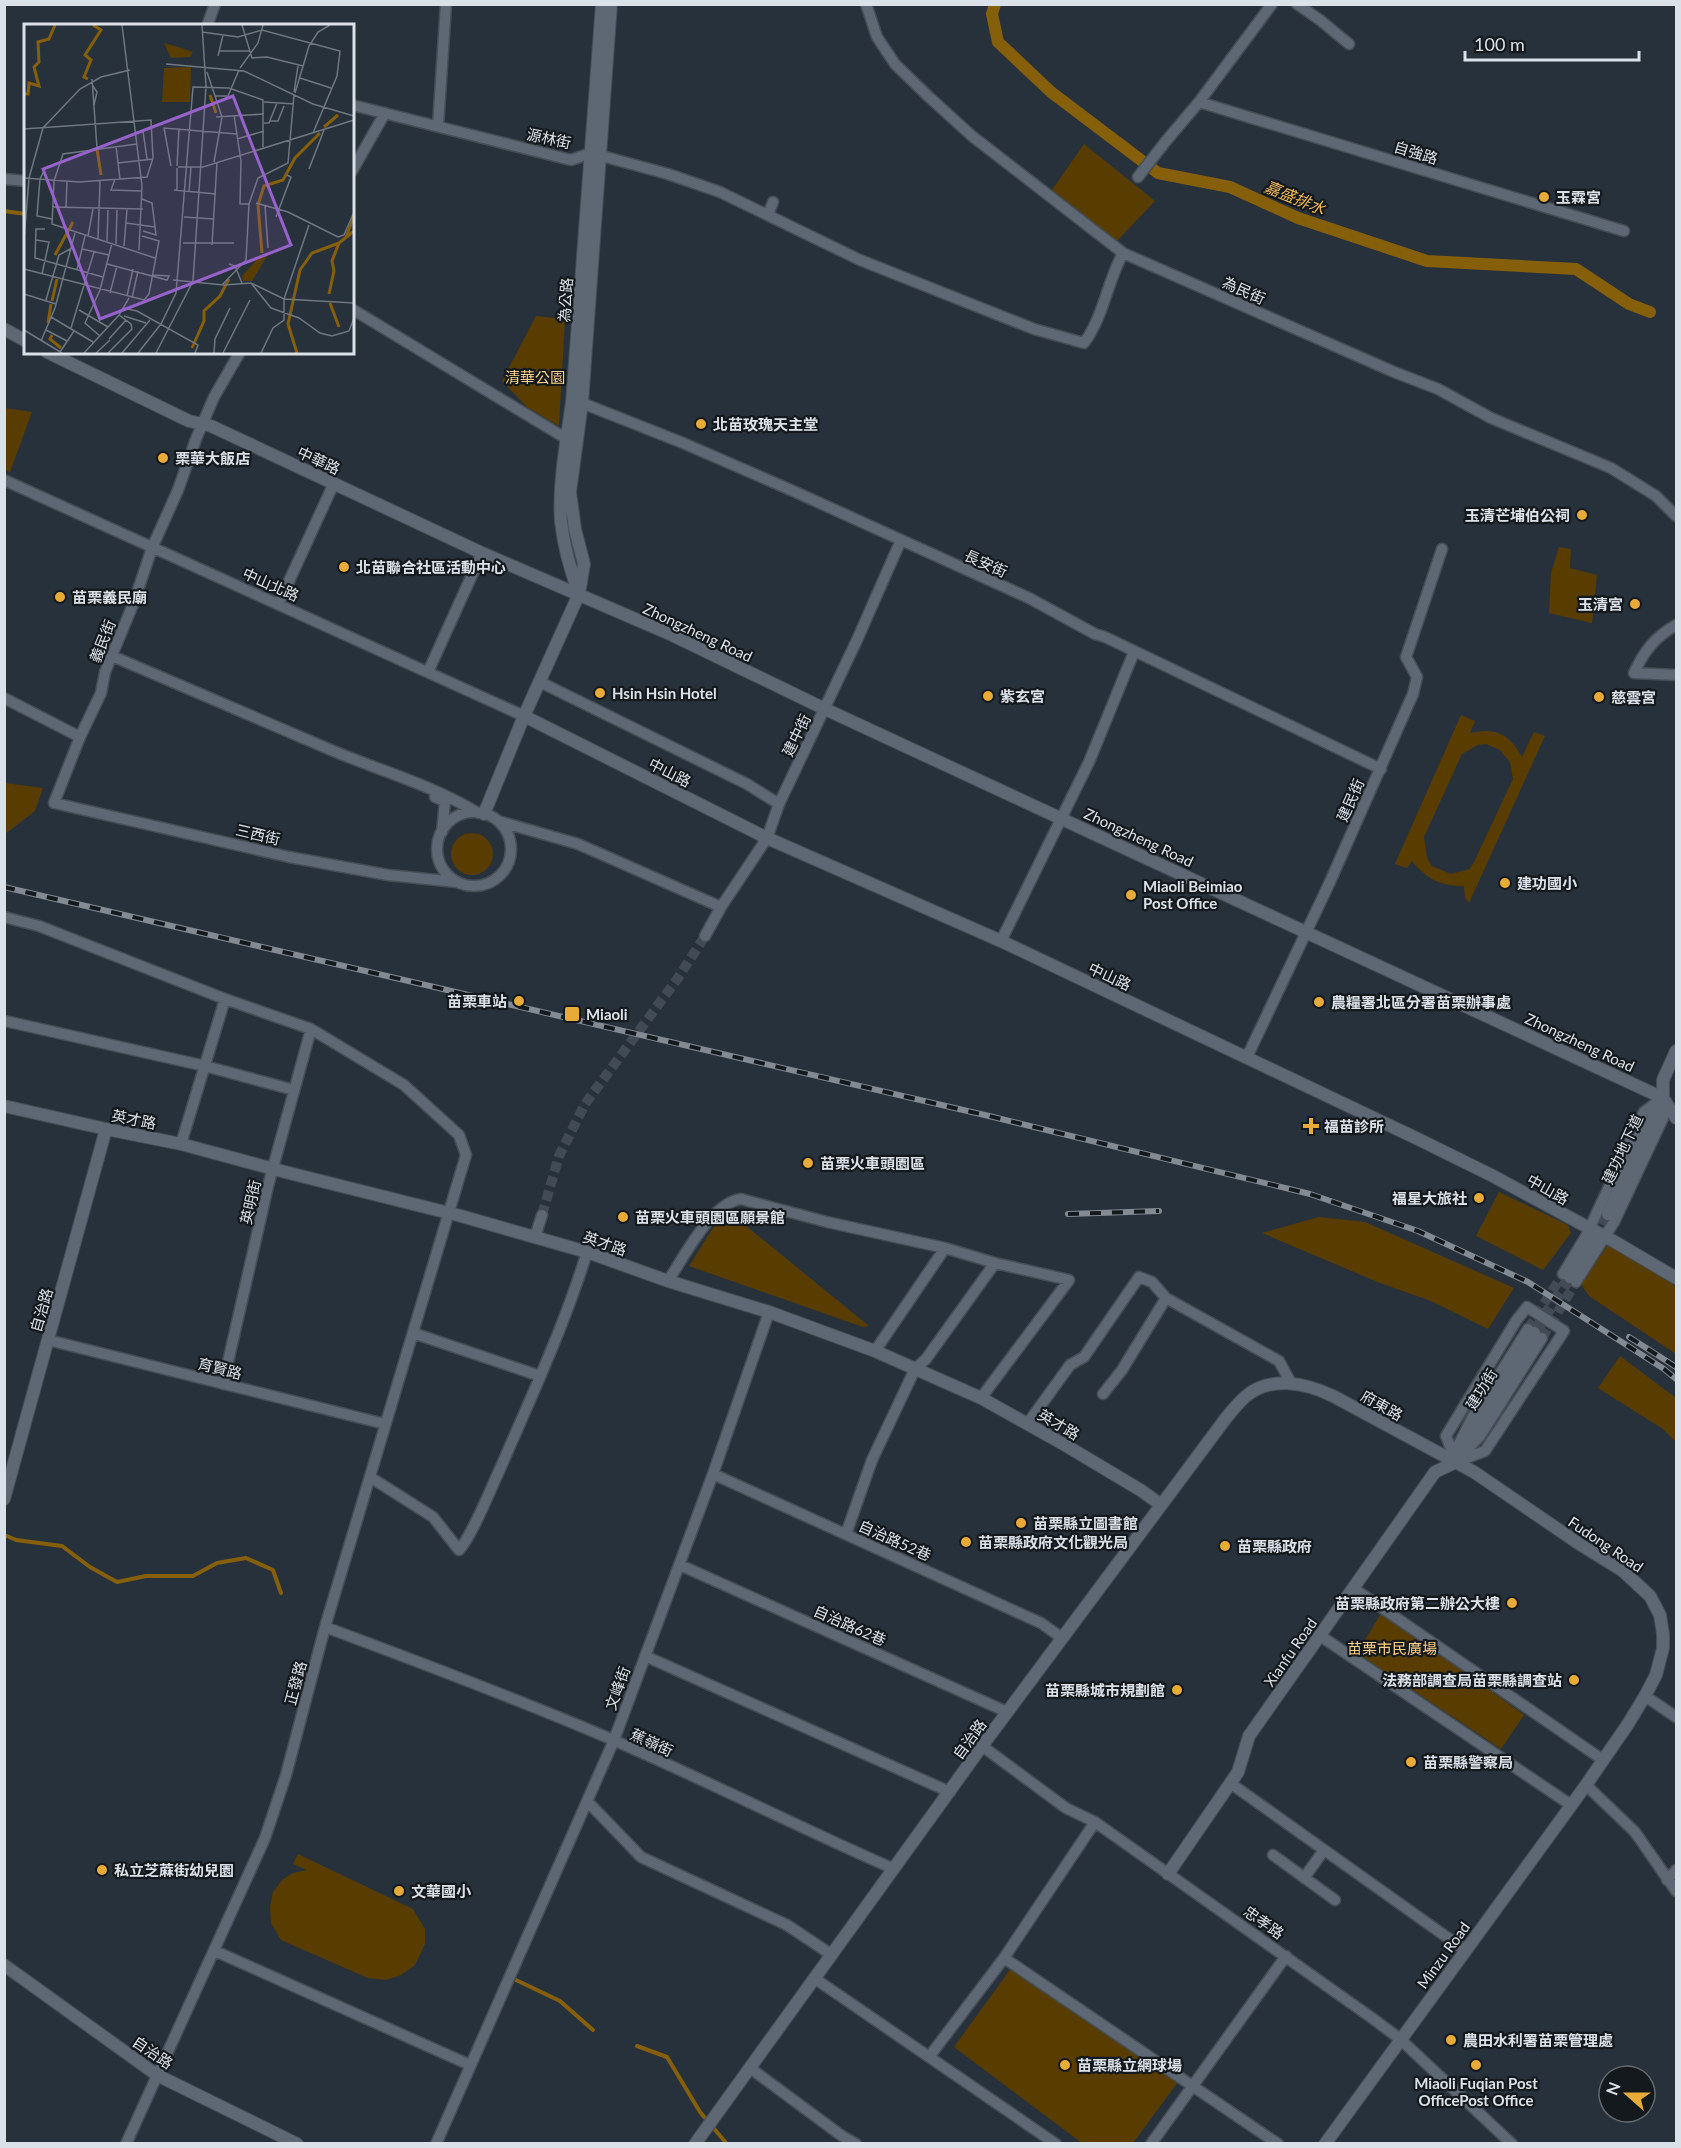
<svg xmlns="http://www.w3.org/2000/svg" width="1681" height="2148" font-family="Lato,'Noto Sans TC',sans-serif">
	<rect width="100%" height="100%" fill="#27313b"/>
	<path fill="#593d00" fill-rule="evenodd" d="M1084,144L1155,201L1116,242L1052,190Z
		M536,316L565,319L559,426L527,407L502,381Z
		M5,408L32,412L10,472L5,470Z
		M1559,547L1571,549L1570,568L1597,575L1592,623L1549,613L1551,573Z
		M1461,715L1475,721L1470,733C1496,727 1509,734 1522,757L1534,732L1545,736L1469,903L1465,898L1464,886C1440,886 1427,879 1412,861L1407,868L1395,864ZM1486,744L1500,750L1510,762L1513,779L1474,862L1470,869L1451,874L1432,866L1427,858L1424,837L1462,754L1478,745Z
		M5,783L43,788L35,811L5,834Z
		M451 854a21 21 0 1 1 42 0a21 21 0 1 1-42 0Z
		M1499,1192L1568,1225L1571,1233L1543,1270L1476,1236Z
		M729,1212L869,1326L863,1327L689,1266L722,1214Z
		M1319,1217L1365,1222L1514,1288L1488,1329L1431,1301L1380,1283L1262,1233Z
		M1608,1245L1676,1286V1354L1589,1296L1581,1284Z
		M1620,1356L1676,1398V1442L1663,1429L1598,1388Z
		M1382,1612L1524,1715L1501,1749L1357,1653Z
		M298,1854L413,1909L425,1929V1944L415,1965L401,1975L386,1980L368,1978L281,1940L271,1923L270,1907L273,1892L282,1880L293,1873L307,1870L293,1864Z
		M1012,1967L1178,2082L1133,2143H1082L954,2047Z"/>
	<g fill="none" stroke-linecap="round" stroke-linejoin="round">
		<path stroke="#865f0b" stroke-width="4" d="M4,211L26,214
			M7,1536L16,1540L62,1546L90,1567L117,1582L146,1576H193L217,1563L246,1558L273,1570L281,1593
			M516,1980L560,2001L593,2030
			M637,2046L667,2057L700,2112L727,2144"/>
		<path stroke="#865f0b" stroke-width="12" d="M995,4L992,14L998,42L1051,92L1158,173L1230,187L1298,218L1427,261L1576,269L1629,304L1650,312"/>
		<path stroke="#424b55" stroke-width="10" stroke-dasharray="10 5" stroke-linecap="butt" d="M542,1215L559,1156L585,1104L678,978L705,936
			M1528,1329L1563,1274
			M1542,1338L1576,1282"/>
		<path stroke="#424b55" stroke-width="12" stroke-dasharray="12 6" stroke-linecap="butt" d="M1594,1241L1608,1214
			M1534,1333L1570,1277"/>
		<defs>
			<path id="minor" d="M866,4L877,37L895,64L929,97L972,136L1123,253L1394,372L1438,389L1491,418L1611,468L1656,496L1676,516
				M1297,4L1320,20L1349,44
				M207,26L215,4
				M1199,102L1624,231
				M352,105L571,160L591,153L668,174L720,192L860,260L1034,329L1084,343C1104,316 1107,282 1123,253
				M438,126L446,4
				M352,171L385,113
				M1138,177L1166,141L1199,102L1272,4
				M4,179L26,181
				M768,215L773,202
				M352,309L567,439L573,440
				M240,352L214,397L196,439L178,490L152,548L134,602L105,672L101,693L80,737L54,803L289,857L388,875L456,882
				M575,402L582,403L683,443L791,490L1029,598L1095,634L1105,637L1381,769
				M4,480L524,716
				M279,603L334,483
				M1676,625C1655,637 1644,651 1634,673L1676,675
				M112,656C185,687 258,719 331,750C381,771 432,785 478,813
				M428,672L482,553
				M540,682L747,784L779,804
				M4,698L80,737
				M435,797L445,801L442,832
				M437 849a37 37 0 1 1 74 0a37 37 0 1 1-74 0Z
				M498,821L578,844L721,907
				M4,917L39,926L225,999L311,1029L404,1085L459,1135L466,1155L325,1627L286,1775L265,1838L126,2144
				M705,936L721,907L767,838L779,804L857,640L901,540
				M1001,941L1089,762L1134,652
				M5,1021L205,1066L294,1090
				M1247,1057L1329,884L1413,694L1417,677L1406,657L1442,549
				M181,1144L225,999
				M535,1237L542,1215
				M1563,1274L1586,1236L1644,1112L1663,1098
				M668,1281C684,1257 711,1203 741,1199L827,1222L945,1248L995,1263L1069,1280L981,1398
				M1576,1282L1614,1222L1663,1118V1099
				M1527,1307L1564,1331L1485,1451L1456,1462L1446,1436L1516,1321Z
				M413,1333L540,1376
				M48,1340L385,1424
				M875,1351L945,1248
				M223,1384L268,1186L311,1029
				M1103,1394L1122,1370L1166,1298
				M1028,1423L1070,1365L1084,1357L1139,1277L1152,1282L1166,1298L1279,1361L1291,1383
				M1459,1444L1472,1418L1528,1329
				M1460,1457L1480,1436L1542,1338
				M713,1474L1041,1623L1062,1638
				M370,1477L433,1517L459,1550C472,1536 491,1488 500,1469C531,1397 564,1327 587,1252
				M846,1534L872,1460L915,1369L926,1359L995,1263
				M680,1565L1007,1712
				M1353,1588L1603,1760
				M325,1627C422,1663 518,1699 613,1740C708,1781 800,1828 894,1869
				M1319,1635L1571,1805
				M645,1656L950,1792
				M1645,1696L1676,1717
				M982,1746L1066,1808L1095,1822L1372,2018L1400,2039L1512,2144
				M1230,1783L1465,1950
				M1586,1785L1635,1832L1676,1891
				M587,1801L641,1857L787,1925L832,1955
				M1273,1855L1335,1900
				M1304,1878L1324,1850
				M1667,1880L1676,1870
				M215,1951L470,2065
				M1004,1958L1278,2144
				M814,1978L1056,2144
				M929,2057L1004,1958L1095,1822
				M750,2068L842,2136L856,2144
				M436,2144L614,1740L713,1474L769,1312
				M1151,2144L1286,1956"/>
			<path id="tertiary" d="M4,329L26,341
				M47,352L189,421L211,426L482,553L670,634L825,709L1663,1098L1676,1118
				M579,593C570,570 564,547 561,522C558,487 567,437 572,402L602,4
				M524,716L767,838L1001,941L1418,1139L1493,1176L1615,1242L1676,1278
				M484,814L524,716L579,594L584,564L575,529L570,492L582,403L611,4
				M1663,1098V1080L1676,1051
				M4,1106L106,1129L181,1144L285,1172L461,1216L587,1252L668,1281L769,1312L875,1351L981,1398L1065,1445L1142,1491L1161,1505
				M1608,1214L1663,1098
				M1570,1277L1594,1241
				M1456,1462L1465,1443L1534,1333
				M4,1499L106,1129
				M1168,1874L1238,1772L1249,1736L1435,1472L1456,1462
				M4,1965L157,2075L297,2144
				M695,2144L982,1746L1226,1418C1232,1411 1238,1403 1245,1397C1270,1375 1306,1383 1333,1396L1474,1472L1578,1543L1623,1571L1650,1596L1660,1615L1663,1634V1648L1656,1675L1645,1696L1628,1724L1586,1785L1325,2144"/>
		</defs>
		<use href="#minor" stroke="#454d55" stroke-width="13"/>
		<use href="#tertiary" stroke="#454d55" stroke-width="14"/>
		<use href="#minor" stroke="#5d6874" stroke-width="10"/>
		<use href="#tertiary" stroke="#5d6874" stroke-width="12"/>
		<defs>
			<path id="rail" d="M4,887L989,1116L1310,1194L1418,1231L1528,1282L1664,1369L1676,1379
				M1068,1214L1159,1211
				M1629,1337L1676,1367"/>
		</defs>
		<use href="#rail" stroke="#828a93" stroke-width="6"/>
		<use href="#rail" stroke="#14191d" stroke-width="4" stroke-dasharray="11" stroke-linecap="butt"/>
	</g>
	<g fill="#e8ab37" stroke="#14191d" stroke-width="2">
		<circle cx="1544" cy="197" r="6"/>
		<circle cx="701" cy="424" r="6"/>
		<circle cx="163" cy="458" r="6"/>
		<circle cx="1582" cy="515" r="6"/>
		<circle cx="344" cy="567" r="6"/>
		<circle cx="60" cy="597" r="6"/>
		<circle cx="1635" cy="604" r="6"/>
		<circle cx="600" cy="693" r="6"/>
		<circle cx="988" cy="696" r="6"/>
		<circle cx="1599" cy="697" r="6"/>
		<circle cx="1505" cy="883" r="6"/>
		<circle cx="1131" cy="895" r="6"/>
		<circle cx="519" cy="1001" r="6"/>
		<circle cx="1319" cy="1002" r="6"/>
		<rect x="564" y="1006" width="16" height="16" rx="3"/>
		<path d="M1308 1117h6v6h6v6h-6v6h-6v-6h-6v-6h6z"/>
		<circle cx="808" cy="1163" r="6"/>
		<circle cx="1479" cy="1198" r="6"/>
		<circle cx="623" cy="1217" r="6"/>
		<circle cx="1021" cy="1523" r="6"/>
		<circle cx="966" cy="1542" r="6"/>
		<circle cx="1225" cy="1546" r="6"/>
		<circle cx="1512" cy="1603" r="6"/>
		<circle cx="1574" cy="1680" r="6"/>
		<circle cx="1177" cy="1690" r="6"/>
		<circle cx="1411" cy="1762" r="6"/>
		<circle cx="102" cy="1870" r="6"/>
		<circle cx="399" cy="1891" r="6"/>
		<circle cx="1451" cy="2040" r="6"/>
		<circle cx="1065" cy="2065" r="6"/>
		<circle cx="1476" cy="2065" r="6"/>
	</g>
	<g text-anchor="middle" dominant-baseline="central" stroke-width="4.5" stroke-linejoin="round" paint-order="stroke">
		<g font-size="15" fill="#dbe1e8" stroke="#14191d">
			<text transform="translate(549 138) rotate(12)">源林街</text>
			<text transform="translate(1416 152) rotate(17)">自強路</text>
			<text transform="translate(1244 290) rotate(24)">為民街</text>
			<text transform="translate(565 300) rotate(-86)">為公路</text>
			<text transform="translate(319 460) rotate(25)">中華路</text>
			<text transform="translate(986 563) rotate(24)">長安街</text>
			<text transform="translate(271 584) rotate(24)">中山北路</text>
			<text transform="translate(698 632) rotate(25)">Zhongzheng Road</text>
			<text transform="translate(102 641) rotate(-68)">義民街</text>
			<text transform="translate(796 735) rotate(-64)">建中街</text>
			<text transform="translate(670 772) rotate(27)">中山路</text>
			<text transform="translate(1350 800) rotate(-66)">建民街</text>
			<text transform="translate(258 834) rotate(13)">三西街</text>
			<text transform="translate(1139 837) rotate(25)">Zhongzheng Road</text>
			<text transform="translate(1110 976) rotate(25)">中山路</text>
			<text transform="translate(1580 1042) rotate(25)">Zhongzheng Road</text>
			<text transform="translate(134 1119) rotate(11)">英才路</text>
			<text transform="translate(1622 1149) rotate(-65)">建功地下道</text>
			<text transform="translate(1548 1189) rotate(29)">中山路</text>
			<text transform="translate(250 1202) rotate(-77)">英明街</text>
			<text transform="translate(605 1243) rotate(19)">英才路</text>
			<text transform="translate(41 1310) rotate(-74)">自治路</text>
			<text transform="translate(220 1368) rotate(14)">育賢路</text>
			<text transform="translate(1481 1389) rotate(-58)">建功街</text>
			<text transform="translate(1382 1405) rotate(29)">府東路</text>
			<text transform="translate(1059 1424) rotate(30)">英才路</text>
			<text transform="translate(895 1540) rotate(24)">自治路52巷</text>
			<text transform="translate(1606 1544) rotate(34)">Fudong Road</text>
			<text transform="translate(850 1625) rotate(24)">自治路62巷</text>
			<text transform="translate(1290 1652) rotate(-55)">Xianfu Road</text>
			<text transform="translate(295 1683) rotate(-75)">正發路</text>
			<text transform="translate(617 1688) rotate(-70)">文峰街</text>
			<text transform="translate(969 1739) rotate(-54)">自治路</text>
			<text transform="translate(652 1742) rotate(25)">蕉嶺街</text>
			<text transform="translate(1264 1922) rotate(35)">忠孝路</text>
			<text transform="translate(1443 1955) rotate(-54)">Minzu Road</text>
			<text transform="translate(153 2052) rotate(34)">自治路</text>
		</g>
		<g font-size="15" font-weight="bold" fill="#dbe1e8" stroke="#14191d" text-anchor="start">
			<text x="1556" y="197">玉霖宮</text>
			<text x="713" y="424">北苗玫瑰天主堂</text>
			<text x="175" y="458">栗華大飯店</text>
			<text x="1570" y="515" text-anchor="end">玉清芒埔伯公祠</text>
			<text x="356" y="567">北苗聯合社區活動中心</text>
			<text x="72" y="597">苗栗義民廟</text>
			<text x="1623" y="604" text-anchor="end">玉清宮</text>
			<text x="612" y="693">Hsin Hsin Hotel</text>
			<text x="1000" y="696">紫玄宮</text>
			<text x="1611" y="697">慈雲宮</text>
			<text x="1517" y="883">建功國小</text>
			<text x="1143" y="886">Miaoli Beimiao<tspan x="1143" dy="17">Post Office</tspan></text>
			<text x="507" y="1001" text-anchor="end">苗栗車站</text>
			<text x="1331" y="1002">農糧署北區分署苗栗辦事處</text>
			<text x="586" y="1014">Miaoli</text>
			<text x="1324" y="1126">福苗診所</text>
			<text x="820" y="1163">苗栗火車頭園區</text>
			<text x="1467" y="1198" text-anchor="end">福星大旅社</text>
			<text x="635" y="1217">苗栗火車頭園區願景館</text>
			<text x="1033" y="1523">苗栗縣立圖書館</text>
			<text x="978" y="1542">苗栗縣政府文化觀光局</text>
			<text x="1237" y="1546">苗栗縣政府</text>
			<text x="1500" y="1603" text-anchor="end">苗栗縣政府第二辦公大樓</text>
			<text x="1562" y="1680" text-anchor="end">法務部調查局苗栗縣調查站</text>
			<text x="1165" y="1690" text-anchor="end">苗栗縣城市規劃館</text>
			<text x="1423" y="1762">苗栗縣警察局</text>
			<text x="114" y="1870">私立芝蔴街幼兒園</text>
			<text x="411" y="1891">文華國小</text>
			<text x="1463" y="2040">農田水利署苗栗管理處</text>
			<text x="1077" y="2065">苗栗縣立網球場</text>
			<text x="1476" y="2083" text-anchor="middle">Miaoli Fuqian Post<tspan x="1476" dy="17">OfficePost Office</tspan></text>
		</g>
		<g font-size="15" fill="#fed186" stroke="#14191d">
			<text x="535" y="377">清華公園</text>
			<text x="1392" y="1648">苗栗市民廣場</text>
		</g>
		<g font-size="16" font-style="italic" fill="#efb753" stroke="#14191d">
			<text transform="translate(1295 197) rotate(22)">嘉盛排水</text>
		</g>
	</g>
	<g transform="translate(24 24)">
		<rect width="330" height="330" fill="#27313b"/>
		<path d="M140,19L154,23L169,28L166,33L147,34ZM167,43L166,78H138L140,44ZM237,231L243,232L228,257H219L218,252Z" fill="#593d00"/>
		<path fill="none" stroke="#865f0b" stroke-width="3" d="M64,55L60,53L67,36L61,31L77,6L69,1M0,70H4L5,59L15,62L10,43L15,38L14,18L25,15L31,1M186,71L192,89M300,103L314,91M73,125L77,151M322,213L330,192M238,229L234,181L240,162L259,156L271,134L296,109M31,231L49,198M305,270L310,247L308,237L315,219L330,207M28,277L33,255M306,279L315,303M24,299L27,280M28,311L26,315L37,324M168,324L180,297V287L196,272L205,255M273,329L264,300L276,246L288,229L315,219"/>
		<path fill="none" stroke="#6f7780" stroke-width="1.5" d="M98,1L118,162L115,226M218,1L228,34L243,33L279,42M178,8L214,13L238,6L316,27L313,52L289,109M195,27H226M194,32L199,11M142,40L220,47L289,80L330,92M216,44L234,19L239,1M183,48L198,93L190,138M276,54L307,64M68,55L73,124M69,62L73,68L70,81M270,68L274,42M271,69L285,22L294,8L306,1M191,72H204L215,46M240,78L270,80M210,91L217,137L216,180H225M192,93L240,90M246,97H254L260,82M240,99H245L253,79M0,105L127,96L129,134L123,153L55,158L0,154M119,107L123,135M213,115L240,107M113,120L39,130L30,157L28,200L131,234M92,122L96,155M94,139L129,135M147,142L140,104L213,110M153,142L155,104M22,143L16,155L13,192L28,195M154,143H179L330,96M285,145L300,106M91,155L87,166L118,167M150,166L192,170M153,167V144M165,168L167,143M118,175L128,179L132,211L119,207M232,179L264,188L314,213L320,211L330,188M241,182L244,224M28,183L119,185M42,184L43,157M160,193L190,195M252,193L267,153L263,151M102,199L131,203M21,205H12L11,234L79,253M64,212L69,185M74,215L76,157M0,216L5,154L19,104L56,65L77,53L106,46M12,216L25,218L18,250M83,217L84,186M159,219H210M92,220L93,186M188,221L193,138M100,222L103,185M58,225L85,231M83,240L143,256L145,252L129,251M205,240L211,242L218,259M0,245L120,276L125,270L135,217L118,212M53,246L61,212M149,256L200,261L227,259L260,275L330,279M227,259L247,284L275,294L296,309L308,312L325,307L330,294M198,261L222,236L225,180L234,154L264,139L270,71M86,269L93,242M0,270L32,280M103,272L109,245M108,274L114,247M22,276L35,231L48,224M99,284L113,287L174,321L171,329M55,286L84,303M100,292L122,299M27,293L69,318M47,304L70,228M0,306L38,329M22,306L43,317M76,312L61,299L76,266L88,219M85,315L102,296M17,317L31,284L51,209M36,328L50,307M60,329L95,291L105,274M72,329L86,316M84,329L108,305L107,300L95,291M98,329L126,296M114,329L137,300L152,269L169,63L205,64L239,76V123M132,329L169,257L182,62L178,1M190,329L191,315L206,284M199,329L226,276M237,329L249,304L260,296V275L285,201"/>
		<path fill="#9862cb" fill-opacity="0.15" stroke="#9862cb" stroke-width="3" d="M209,72L267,221L76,295L19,145Z"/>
		<rect width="330" height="330" fill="none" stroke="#dbe1e8" stroke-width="3"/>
	</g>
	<rect width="1681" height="2148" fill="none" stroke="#dbe1e8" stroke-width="12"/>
	<g transform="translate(1627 2094) rotate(291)"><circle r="28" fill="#14191d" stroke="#64696e" stroke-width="1.5"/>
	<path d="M0-4.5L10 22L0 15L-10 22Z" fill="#e8ab37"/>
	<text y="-9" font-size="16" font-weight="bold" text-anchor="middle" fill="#dbe1e8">N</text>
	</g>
	<path d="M1465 51v9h174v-9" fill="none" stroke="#dbe1e8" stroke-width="3"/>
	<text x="1474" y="51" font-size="18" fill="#dbe1e8" stroke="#14191d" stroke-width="4.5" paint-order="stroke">100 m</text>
</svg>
